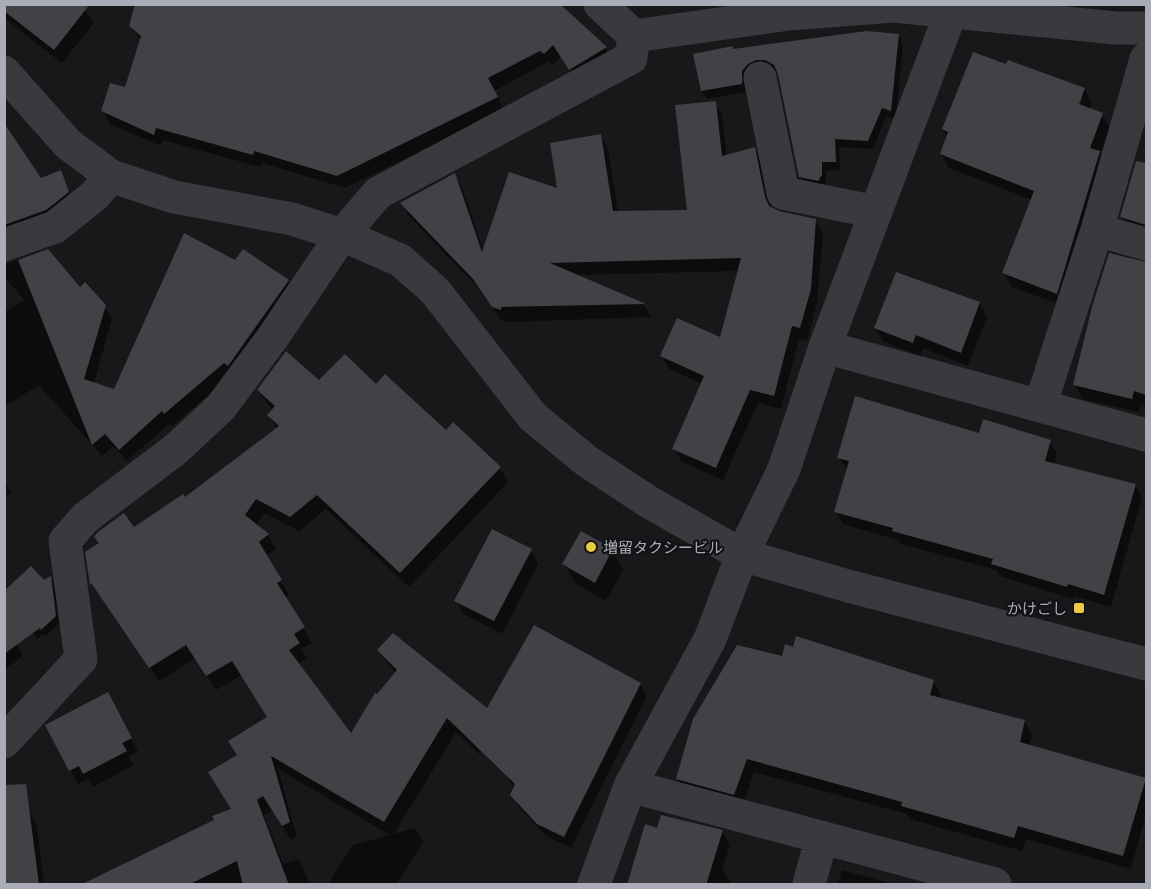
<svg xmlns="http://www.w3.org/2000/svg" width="1151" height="889" font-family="'Noto Sans','Noto Sans JP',sans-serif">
	<rect width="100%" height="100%" fill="#181719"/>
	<path fill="#0007" fill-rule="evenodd" d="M4,4H80L94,23L62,63L4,18Z
		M130,26L604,46L611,58L572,73L561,56L552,66L548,62L494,91L504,110L345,188L262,163L260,167L163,140L161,146L110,124L103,111L126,89L141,41Z
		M898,35L903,44L896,119L886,116L873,149L839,147L840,170L826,171V185H805L800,177L780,73L771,68L746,92L707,99L702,91L695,56Z
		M1084,89L1092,103L1089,110L1102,115L1110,128L1100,154L1107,166L1064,306L1012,287L1004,273L1032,200L949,168L941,154L948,137L943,129ZM1080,97H1083L1077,112Z
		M715,102L722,115L727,156L754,149L761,162L771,208L779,213L815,220L823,233L817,303L807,341L799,338L781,409L758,403L723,480L682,462L674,449L703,384L669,369L662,356L721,339L739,271L574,275L645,306L651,317L507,322L501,320L482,292L409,216L402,203L455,175L462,188L484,251L559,191L600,136L608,149L618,213L688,212Z
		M4,125L40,180L60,172L75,205L4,242Z
		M1137,162L1146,165V237L1130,231L1122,217Z
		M47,251L80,289L104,306L112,319L94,383L115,391L235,262L288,281L295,294L232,375L172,426L170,423L127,461L113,446L102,456L39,385L4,407V312L24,300L4,276V265Z
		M1110,255L1146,263V406L1141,404L1139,412L1083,399L1075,385Z
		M979,303L987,317L968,366L923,348L920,356L883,341L875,328Z
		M319,382L376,386L500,468L508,482L409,587L326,509L299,531L264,513L256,526L268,535L276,549L266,557L289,595L285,598L312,643L301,650L307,659L297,665L351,736L377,696L396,674L379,651L497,725L479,754L456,732L394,834L415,828L423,842L397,884H328L353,845L390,835L278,769L297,837L291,840L272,810L264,815L283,864L299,859L310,884H84L216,821L233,810L238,756L269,718L242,675L216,690L195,658L159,681L91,584L87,553L185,499L277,429L269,415L273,411L258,391Z
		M980,435L1050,442L1057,454L1054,465L1135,485L1142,498L1111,607L1074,596L1073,599L1000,576L997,570L901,544L898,540L843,524L836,512L848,470L839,458Z
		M4,481L11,492L4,497Z
		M531,550L538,564L502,634L464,614L456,601Z
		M612,550L623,570L606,601L575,583L564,564Z
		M50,578L54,584L59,623L46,636L44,634L38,639L9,600Z
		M4,636L17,645L23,656L4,670Z
		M783,658L933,681L941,695L940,700L1024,721L1032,735L1029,746L1145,779L1146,814L1131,869L1026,839L1022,851L910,819L907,814L754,772L742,808L685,792L677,779Z
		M640,684L647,696L571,848L546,836L519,807L512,795L515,788L502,770Z
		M115,708L138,752L129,757L134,765L93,787L88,779L78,784L70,770Z
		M29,812L37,826L44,884H4Z
		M658,829L722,832L730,845L722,870L731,884H628Z
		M842,870L893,884H838Z"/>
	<path fill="#424146" d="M4,4H90L54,50L4,11Z
		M135,4H560L607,47L569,70L553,45L544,54L540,51L488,78L498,97L337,176L254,151L253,155L156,128L154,135L101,111L110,83L125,87L141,36L129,26Z
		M867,31L899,34L891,111L882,108L868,141L835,139L836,162H822V176L820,177L819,181L799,177L778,74L774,65L765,60H756L748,64L742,71V84L701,91L693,54L733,46V49Z
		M973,52L1006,64L1008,60L1085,88L1079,104L1103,113L1090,148L1100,151L1057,294L1002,273L1034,191L940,154L948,132L942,129Z
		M716,101L722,156L755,147L765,197L769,206L779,211L816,219L811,289L800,328L792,326L774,396L750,390L716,468L672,449L704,376L660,356L677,318L720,337L741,258L550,263L646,304L501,307V310L492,307L473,279L400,203L455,173L482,252L509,172L557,188L550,143L601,134L613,211L687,210L675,105Z
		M4,123L41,178L61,170L69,192L46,210L4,225Z
		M1136,161L1146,163V225L1120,217Z
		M184,233L235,260L243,249L289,280L228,366L224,363L164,414L162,411L119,450L105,434L92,445L18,260L48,249L80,287L85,282L106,305L84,379L114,389Z
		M1109,253L1146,262V395L1134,391L1132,399L1073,385L1092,307Z
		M896,272L980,302L961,353L916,335L913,343L874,328Z
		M286,351L319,380L345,354L376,384L385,374L446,430L453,422L501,467L400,573L317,495L290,517L256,499L245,515L269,534L259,542L282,580L277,583L305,627L294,634L300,643L289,650L351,733L375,693L377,694L397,670L377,650L393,633L487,708L534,625L641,683L564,837L537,824L510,795L515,784L447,718L384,822L271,756L290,822L282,826L263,796L257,800L289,885H243L237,861L188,885H80L214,820L212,816L231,809L208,772L237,755L228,741L267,717L232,661L206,676L186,645L149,668L91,583L90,585L85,552L99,543L94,537L98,532L124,513L134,527L183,494L185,497L279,426L267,415L275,406L257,390Z
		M855,396L979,433L983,419L1051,440L1045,461L1136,484L1104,595L1068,584L1067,587L991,564L993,559L892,531L893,528L834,512L849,461L837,458Z
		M492,529L532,549L494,621L454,601Z
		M581,531L613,549L595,583L562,564Z
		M31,566L44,580L51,576L56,616L41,630L40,628L4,654V591Z
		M796,636L934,680L930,695L1025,720L1020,742L1146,778L1123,856L1018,826L1014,838L901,806L902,802L747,759L734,795L676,779L693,719L737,645L782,656L785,644L793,647Z
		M108,692L132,738L122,743L127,751L83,774L79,766L69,771L45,725Z
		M26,784L39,885H4V785Z
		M661,815L723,830L706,885H627L645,824L657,828Z"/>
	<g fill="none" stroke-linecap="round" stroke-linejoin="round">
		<path stroke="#39393e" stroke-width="33" d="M600,4L634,36L790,14L893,6L1116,28H1146
			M4,72L68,144L111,176L174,197L292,219L342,235L400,260L435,291L533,417L588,462L649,502L742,555L848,586L1146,664
			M760,78L783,193L876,212
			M1097,230L1146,244
			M4,245L55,227L95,195L111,176
			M825,347L1146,435
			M1040,406L1097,230L1146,59
			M4,742L81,659L65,541L85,518L176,449L221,407L273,337L342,235L378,193L631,58L634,36
			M630,786L995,884
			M594,884L630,786L710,639L742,555L784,469L825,347L954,4
			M809,884L822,837"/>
	</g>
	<g fill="#e9cc40" stroke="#131214" stroke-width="2">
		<circle cx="591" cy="547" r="6"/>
		<rect x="1073" y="602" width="12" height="12" rx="3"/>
	</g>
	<g text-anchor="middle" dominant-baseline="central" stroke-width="4.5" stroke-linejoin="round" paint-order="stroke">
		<g font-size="15" fill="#aaacb8" stroke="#131214" text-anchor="start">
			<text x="603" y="547">増留タクシービル</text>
			<text x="1067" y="608" text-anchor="end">かけごし</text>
		</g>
	</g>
	<rect width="1151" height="889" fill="none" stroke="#aaacb8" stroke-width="12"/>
</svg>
